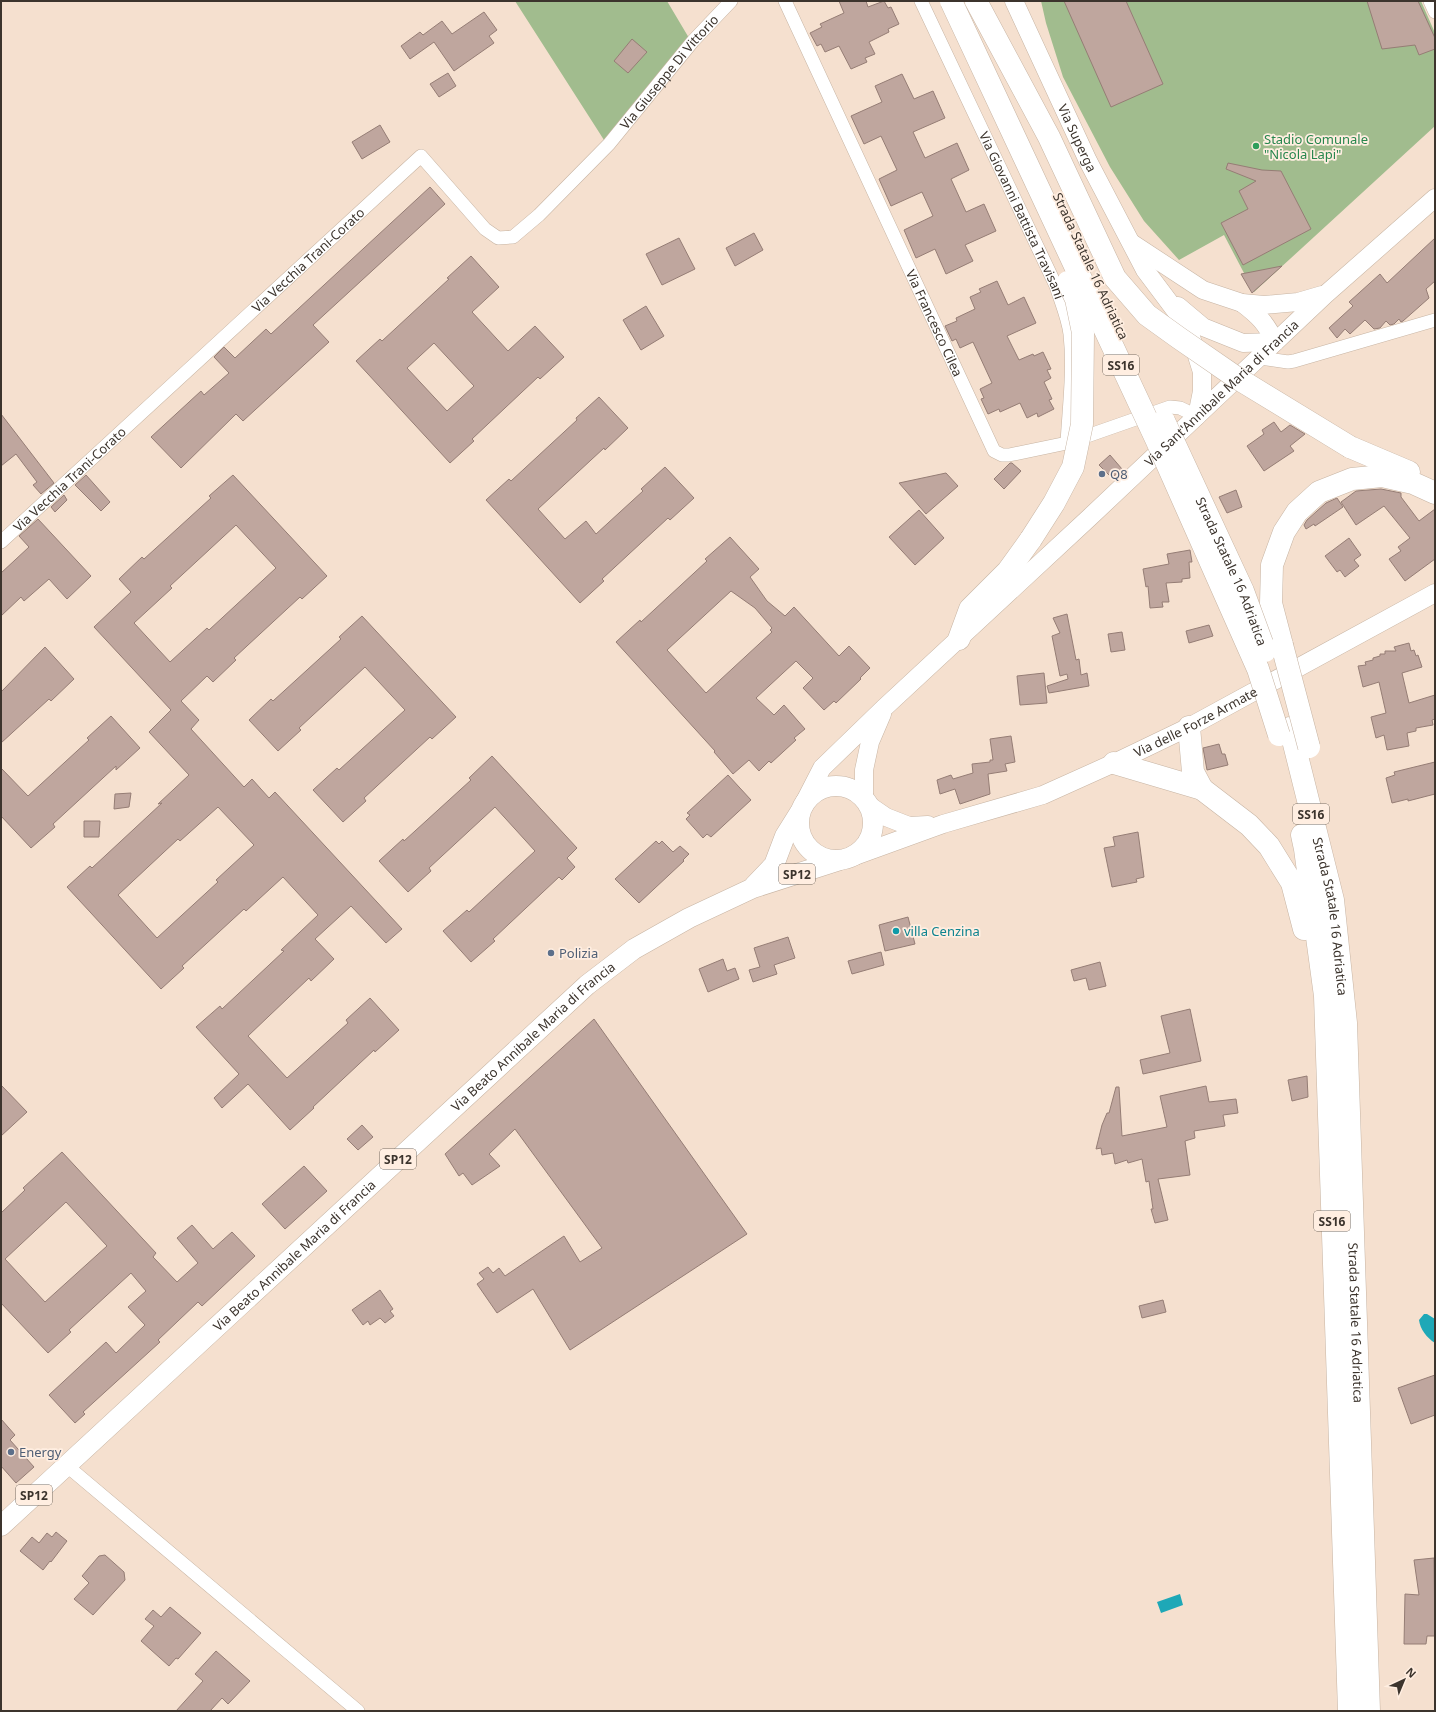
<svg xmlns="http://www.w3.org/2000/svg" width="1436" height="1712" font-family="'Noto Sans',sans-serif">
	<rect width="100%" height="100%" fill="#f5e0cf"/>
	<path fill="#a1bc8e" d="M515,1H667L689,38L604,140Z
		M1041,1H1421L1435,33V126L1254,292L1224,235L1179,260L1144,221L1110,167L1063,77L1046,23Z"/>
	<path fill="#1ea8b7" d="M1424,1314H1427L1435,1319V1343C1427,1338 1420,1329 1419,1320Z
		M1180,1594L1183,1605L1161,1613L1157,1602Z"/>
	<path fill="#bfa69e" stroke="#957d75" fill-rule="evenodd" d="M839,1H866L868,7L884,1L888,8L891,7L899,24L888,29L889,32L869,42L875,54L865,58L867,62L851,69L839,46L825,52L821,44L817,46L810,33L822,27L820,24L844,13Z
		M1064,1H1126L1163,84L1111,107Z
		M1367,1H1418L1435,38V49L1419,55L1415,45L1382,49Z
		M484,12L497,30L489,36L494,43L454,71L434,42L410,59L401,46L420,32L423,35L442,21L452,34Z
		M632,39L647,52L628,73L614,61Z
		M448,73L456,86L439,97L430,84Z
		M902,74L914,99L933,91L945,118L913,132L925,158L957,143L969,170L951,179L966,212L984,204L996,231L965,245L973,261L946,274L935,249L916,258L904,230L933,216L922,192L891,206L879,179L897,170L881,136L864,144L851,116L882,102L875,86Z
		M380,125L390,142L362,159L352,142Z
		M1228,163L1262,170L1281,171L1311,229L1243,265L1221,223L1248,209L1239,191L1256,181L1226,169Z
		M430,187L445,204L313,325L329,342L243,421L236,414L181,468L151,437L201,391L204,395L229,373L214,357L224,347L235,358L266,329L271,334Z
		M754,233L763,250L735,266L726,248Z
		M679,238L695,269L662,285L646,254Z
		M1435,238V281L1426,289L1429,298L1403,321L1401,322L1399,319L1394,324L1390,325L1386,321L1380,328L1374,329L1365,320L1350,334L1345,329L1337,338L1329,328L1353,306L1349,302L1380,274L1387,283Z
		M471,256L499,287L472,312L508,351L535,326L564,357L540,379L538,377L472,439L474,441L450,463L356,361L380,339L382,341L449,279L447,278ZM434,343L474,386L447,411L407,368Z
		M1282,266L1252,293L1241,274Z
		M997,281L1008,305L1024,297L1036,323L1007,336L1019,360L1033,354L1034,356L1043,352L1051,369L1047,370L1051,378L1044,382L1052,399L1049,400L1054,409L1038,417L1037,413L1027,418L1020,403L1000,412L999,409L988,414L981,399L984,398L980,389L992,383L973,342L960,348L956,339L952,341L945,326L957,321L956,318L975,309L970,297L981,292L979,289Z
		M646,306L664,336L641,350L623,320Z
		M599,397L628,428L605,450L604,448L538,509L565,539L586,521L596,534L643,491L641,489L665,467L694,498L670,520L668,518L602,579L604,581L580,603L486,500L509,479L511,481L577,420L576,418Z
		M1,414L54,483L41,494L33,485L37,482L16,454L1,466Z
		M1274,422L1281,432L1290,425L1305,434L1290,446L1294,451L1264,471L1247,446L1264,434L1262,430Z
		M1110,455L1122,469L1112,478L1099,465Z
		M1010,463H1012L1021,471L1004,489L994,479Z
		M946,473L958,486L926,514L899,483Z
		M86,475L110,502L101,511L75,485Z
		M233,475L327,576L302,599L300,597L234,658L236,660L213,682L207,676L181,701L199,720L191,729L244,787L252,779L269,798L275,792L402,929L386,943L351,906L315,939L334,959L311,981L309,978L248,1036L287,1078L348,1023L346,1020L370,998L399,1030L375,1052L374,1050L313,1107L314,1108L290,1130L248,1084L222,1108L214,1098L239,1074L196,1027L220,1006L222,1009L284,951L281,950L318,915L283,877L246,911L244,909L182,966L184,968L161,989L67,887L90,866L92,868L162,803L158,804L189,775L149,732L171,710L94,627L131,592L119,579L142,557L144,559L211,498L209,496ZM236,525L276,568L209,630L207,628L170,662L134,623L172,588L170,586ZM218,807L254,845L216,880L218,882L157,938L118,895L178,839L180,841Z
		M1381,489L1401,493V497L1419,521L1435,509V559L1405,581L1389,559L1401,551L1398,547L1410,538L1384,506L1356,525L1341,502L1356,491Z
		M1236,490L1242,507L1227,513L1219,497Z
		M64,495L67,500L55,512L51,507Z
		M1337,498L1343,507L1315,526L1314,524L1306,529L1304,525L1307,520L1326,503Z
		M919,510L944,538L915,565L889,537Z
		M38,519L91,576L67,599L49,579L24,601L21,597L1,616V573L29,547L19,536Z
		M730,537L759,569L750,577L767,601L785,616L794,607L839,656L849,646L870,668L860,678L861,679L836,703L834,701L824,710L803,688L813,678L796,661L756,698L774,715L784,705L805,729L794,738L796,740L771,763L769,761L759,771L749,760L733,774L714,752L715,751L616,642L640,620L641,622L707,561L705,559ZM731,591L755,608L772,628L770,630L772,632L706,693L667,650Z
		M1349,538L1361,555L1354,560L1359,566L1345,577L1340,570L1337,572L1325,556Z
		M1190,550L1192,562H1189L1190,578L1182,579V582L1166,583L1169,602H1162L1163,607L1150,608L1148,586L1146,587L1143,569L1169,564L1167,554Z
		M1067,614L1076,660L1079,659L1081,675L1087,673L1089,686L1049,693L1047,686L1068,679L1067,674L1060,676L1052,636L1060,633L1053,618Z
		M362,616L456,717L432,739L430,737L364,798L366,801L343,822L313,790L337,768L339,770L405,710L365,667L299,728L301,730L278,751L249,720L271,699L273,701L341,639L339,637Z
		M1209,625L1213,636L1189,643L1186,631Z
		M1122,632L1125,650L1111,652L1108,634Z
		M1409,643L1411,651L1414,650L1416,656L1418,655L1422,667L1402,673L1409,703L1435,695V719L1432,720L1433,725L1416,728V731L1407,733L1409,746L1387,750L1384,735L1376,738L1371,717L1386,713L1379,682L1363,687L1358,666L1366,665L1365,662L1373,660V658L1380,656V654H1385V651H1396L1394,647Z
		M45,647L74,679L51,701L49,699L1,743V692Z
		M1044,673L1047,703L1020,705L1017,676Z
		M111,716L140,748L116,770V766L53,824L55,827L31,848L1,816V768L28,796L89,740L87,738Z
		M1011,736L1015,762L1005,764L1007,771L988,774L990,794L960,804L955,789L940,794L937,780L951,775L953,779L973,773L972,764L990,762V760H993L990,739Z
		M1219,744L1222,754H1225L1228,765L1207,770L1203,748Z
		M492,756L577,848L567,858L575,867L562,880L559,877L493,939L495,941L471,962L443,931L467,910L469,912L535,851L495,807L429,868L431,871L408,892L379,861L403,839L404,841L471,780L469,778Z
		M1435,762V794L1408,801V799L1392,803L1386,778L1395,775L1394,772Z
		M728,775L751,800L711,837L707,834L703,838L686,819L690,815L687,813Z
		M131,793L129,807L114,809L115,794Z
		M84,821H100L99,837H84Z
		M1138,832L1144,877L1136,879L1137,882L1112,887L1104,848L1115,846L1113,837Z
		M656,841L659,844L662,841L673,852L680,846L689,854L683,860L684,861L639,903L615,879Z
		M908,917L915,944L885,951L879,925Z
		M788,937L795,958L774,965L777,974L753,982L749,970L760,967L754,948Z
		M881,952L884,965L852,974L848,961Z
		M723,959L727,971L735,968L739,979L708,992L699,969Z
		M1100,962L1106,986L1089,990L1086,978L1074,981L1071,970Z
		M1190,1009L1201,1061L1143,1074L1140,1060L1170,1053L1161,1016Z
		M594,1019L747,1234L570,1350L533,1289L497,1313L477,1284L484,1279L479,1273L488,1267L493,1273L499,1268L505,1276L564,1236L580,1262L602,1248L515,1129L489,1154L500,1166L472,1185L463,1173L459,1176L445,1154Z
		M1307,1076L1308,1097L1292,1101L1288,1080Z
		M1,1085L27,1112L1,1136Z
		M1206,1086L1209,1102L1236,1099L1238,1113L1223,1115L1225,1126L1194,1131L1195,1138L1185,1141L1190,1175L1158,1179L1168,1220L1155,1223L1151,1209H1153L1149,1181L1146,1182L1142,1159L1128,1163L1127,1160L1115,1164L1113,1153L1102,1155L1101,1148L1096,1149L1102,1125L1107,1113H1109L1116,1087H1119L1122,1136L1167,1127L1160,1096Z
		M362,1125L373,1137L358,1150L347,1139Z
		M62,1152L156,1253L153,1257L177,1282L198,1263L177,1238L192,1225L213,1249L232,1232L255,1256L202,1306L198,1302L158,1340L160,1342L83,1412L85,1414L75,1423L49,1395L106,1342L116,1353L145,1325L128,1307L146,1291L131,1273L69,1330L71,1332L48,1353L1,1303V1213L25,1190L23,1188ZM66,1202L107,1246L45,1302L5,1259Z
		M304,1166L327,1191L285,1229L262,1204Z
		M380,1290L393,1309L390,1311L394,1316L385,1323L380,1318L370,1325L368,1321L363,1325L352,1310Z
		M1163,1300L1166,1312L1142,1318L1139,1306Z
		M1435,1375V1415L1411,1424L1398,1388Z
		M1,1419L15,1435L10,1440L34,1467L16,1483L1,1466Z
		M56,1532L67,1541L51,1562L50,1561L43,1570L20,1551L32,1537L39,1543L47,1533L52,1537Z
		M105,1555L124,1572L125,1580L93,1615L74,1599L89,1583L82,1576L99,1556Z
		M1434,1558L1435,1636H1427L1426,1644H1404L1405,1594L1419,1595L1414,1560Z
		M170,1607L201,1633L178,1659L176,1658L169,1666L141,1641L154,1626L145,1619L153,1610L161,1617Z
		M216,1651L250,1681L228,1704L222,1698L210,1711H176L203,1681L195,1674Z"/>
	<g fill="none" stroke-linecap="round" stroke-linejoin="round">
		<defs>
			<g id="street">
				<path id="s1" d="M785,1L994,451L1002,455H1009L1067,443L1170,407L1180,408L1197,416"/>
				<path id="s2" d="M921,1L1056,286C1061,302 1068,318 1070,334C1074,370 1069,407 1067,443"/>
				<path d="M1430,1L1435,12"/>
				<path d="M1260,358L1288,362L1294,361L1435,320"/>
				<path id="s3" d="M1,542L421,156L485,229L498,238L513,237L539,215L609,144L693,41L731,1"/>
				<path d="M66,1465L358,1711"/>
			</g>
			<g id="secondary">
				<path id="s4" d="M1014,1L1088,161L1145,270L1178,314L1191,337L1202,372V391L1197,416"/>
				<path d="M1133,244L1203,290L1242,303L1264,305L1298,302L1322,295"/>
				<path d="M1242,303C1259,316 1266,323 1275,342"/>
				<path d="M1178,306L1203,327L1243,343L1275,342"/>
				<path d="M864,797V770L870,742L882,714"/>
				<path id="s5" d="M805,801L822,768L884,708L1090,517L1326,294L1435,198"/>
				<path d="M870,806L886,817L909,826L928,825"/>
				<path id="s6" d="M852,857L943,824L1043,795L1114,763L1189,727L1435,593"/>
			</g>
			<g id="primary">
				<circle cx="836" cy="823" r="37"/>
				<path d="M754,886L774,865L785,836L800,812"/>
				<path id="s7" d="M1,1526L587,985L634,949L689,918L753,888L840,860"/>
			</g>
			<g id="highway">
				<path d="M1350,447L1409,472"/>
				<path d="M959,639L970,609L1008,571L1031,539"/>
				<path d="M1282,645L1271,603L1272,565L1284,532L1297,512L1319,492L1352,479L1382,476L1413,483L1435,493"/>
				<path d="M1189,727L1193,772L1202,789"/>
				<path id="s8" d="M1290,728L1333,900L1346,1023L1369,1711"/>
				<path d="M1114,763L1202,789L1249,825L1269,846L1292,883L1304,929"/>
				<path d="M1302,835L1305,849L1325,996L1349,1711"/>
			</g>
		</defs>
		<use href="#street" stroke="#c7b4a3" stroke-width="14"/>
		<use href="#secondary" stroke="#c7b4a3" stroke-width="19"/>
		<use href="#primary" stroke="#c7b4a3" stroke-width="21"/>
		<use href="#highway" stroke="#c7b4a3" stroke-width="23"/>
		<use href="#street" stroke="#fff" stroke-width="13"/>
		<use href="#secondary" stroke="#fff" stroke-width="18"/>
		<use href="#primary" stroke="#fff" stroke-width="20"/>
		<use href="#highway" stroke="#fff" stroke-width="22"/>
		<defs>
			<g id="highway-bridge">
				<path d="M951,1L1156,439L1258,669L1279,735"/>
				<path d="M976,1L1049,137L1115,278L1147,315L1179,338L1237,378L1350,447"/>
				<path id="s9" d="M1164,421L1243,591L1265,651"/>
				<path d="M1031,539L1054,503L1073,467L1082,424L1083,333L1076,299L1068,282"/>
				<path d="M1282,645L1309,747"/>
			</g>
		</defs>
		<use href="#highway-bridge" stroke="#c7b4a3" stroke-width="23" stroke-linecap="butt"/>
		<use href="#highway-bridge" stroke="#fff" stroke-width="22"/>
	</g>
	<circle fill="#2e9e5b" stroke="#ffeee1" stroke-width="1.5" cx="1256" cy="146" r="4"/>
	<g fill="#5c6f8a" stroke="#ffeee1" stroke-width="1.5">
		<circle cx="1102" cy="474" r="4"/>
		<circle cx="551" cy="953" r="4"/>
		<circle cx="11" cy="1452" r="4"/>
	</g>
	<circle fill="#0f9aa8" stroke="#ffeee1" stroke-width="1.5" cx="896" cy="931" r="4"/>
	<g text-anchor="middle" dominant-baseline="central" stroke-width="3.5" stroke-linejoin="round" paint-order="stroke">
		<g fill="#ffeee1" stroke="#766c63" stroke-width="1">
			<rect x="1103" y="355" width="36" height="20" rx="3"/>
			<rect x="1293" y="804" width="36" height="20" rx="3"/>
			<rect x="779" y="864" width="36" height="20" rx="3"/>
			<rect x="380" y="1149" width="36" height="20" rx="3"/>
			<rect x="1314" y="1211" width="36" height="20" rx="3"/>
			<rect x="16" y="1485" width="36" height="20" rx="3"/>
		</g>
		<g font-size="12" font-weight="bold" fill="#3c342d">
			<text x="1121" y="365">SS16</text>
			<text x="1311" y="814">SS16</text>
			<text x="797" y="874">SP12</text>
			<text x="398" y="1159">SP12</text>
			<text x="1332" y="1221">SS16</text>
			<text x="34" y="1495">SP12</text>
		</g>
		<g font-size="13" fill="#3c342d" stroke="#ffeee1">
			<text stroke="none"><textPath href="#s3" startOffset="926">Via Giuseppe Di Vittorio</textPath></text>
			<text stroke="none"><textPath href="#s4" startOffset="151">Via Superga</textPath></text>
			<text stroke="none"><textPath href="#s2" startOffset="237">Via Giovanni Battista Travisani</textPath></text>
			<text stroke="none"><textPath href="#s3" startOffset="417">Via Vecchia Trani-Corato</textPath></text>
			<text transform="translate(1091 266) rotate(65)">Strada Statale 16 Adriatica</text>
			<text stroke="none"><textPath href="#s1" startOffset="355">Via Francesco Cilea</textPath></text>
			<text stroke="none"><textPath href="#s5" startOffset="585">Via Sant'Annibale Maria di Francia</textPath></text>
			<text stroke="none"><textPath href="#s3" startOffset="93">Via Vecchia Trani-Corato</textPath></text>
			<text stroke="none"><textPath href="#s9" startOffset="165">Strada Statale 16 Adriatica</textPath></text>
			<text stroke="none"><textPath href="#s6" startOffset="370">Via delle Forze Armate</textPath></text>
			<text stroke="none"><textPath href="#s8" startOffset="193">Strada Statale 16 Adriatica</textPath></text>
			<text stroke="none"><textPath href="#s7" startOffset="723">Via Beato Annibale Maria di Francia</textPath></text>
			<text stroke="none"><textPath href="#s7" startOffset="399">Via Beato Annibale Maria di Francia</textPath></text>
			<text stroke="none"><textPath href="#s8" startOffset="601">Strada Statale 16 Adriatica</textPath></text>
		</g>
		<g font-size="13" fill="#27864d" stroke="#ffeee1" text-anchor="start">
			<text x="1264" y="139">Stadio Comunale<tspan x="1264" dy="15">"Nicola Lapi"</tspan></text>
		</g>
		<g font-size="13" fill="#4e5e75" stroke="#ffeee1" text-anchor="start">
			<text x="1110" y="474">Q8</text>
			<text x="559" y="953">Polizia</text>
			<text x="19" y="1452">Energy</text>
		</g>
		<g font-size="13" fill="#0d838f" stroke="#ffeee1" text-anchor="start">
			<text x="904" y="931">villa Cenzina</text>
		</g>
	</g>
	<rect width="1436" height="1712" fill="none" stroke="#3c342d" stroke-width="4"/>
	<g transform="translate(1404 1680) rotate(44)" stroke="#ffeee1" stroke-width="3" paint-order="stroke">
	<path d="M0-3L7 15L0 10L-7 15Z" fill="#3c342d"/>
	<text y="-6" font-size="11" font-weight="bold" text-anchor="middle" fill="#3c342d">N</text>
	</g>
</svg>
